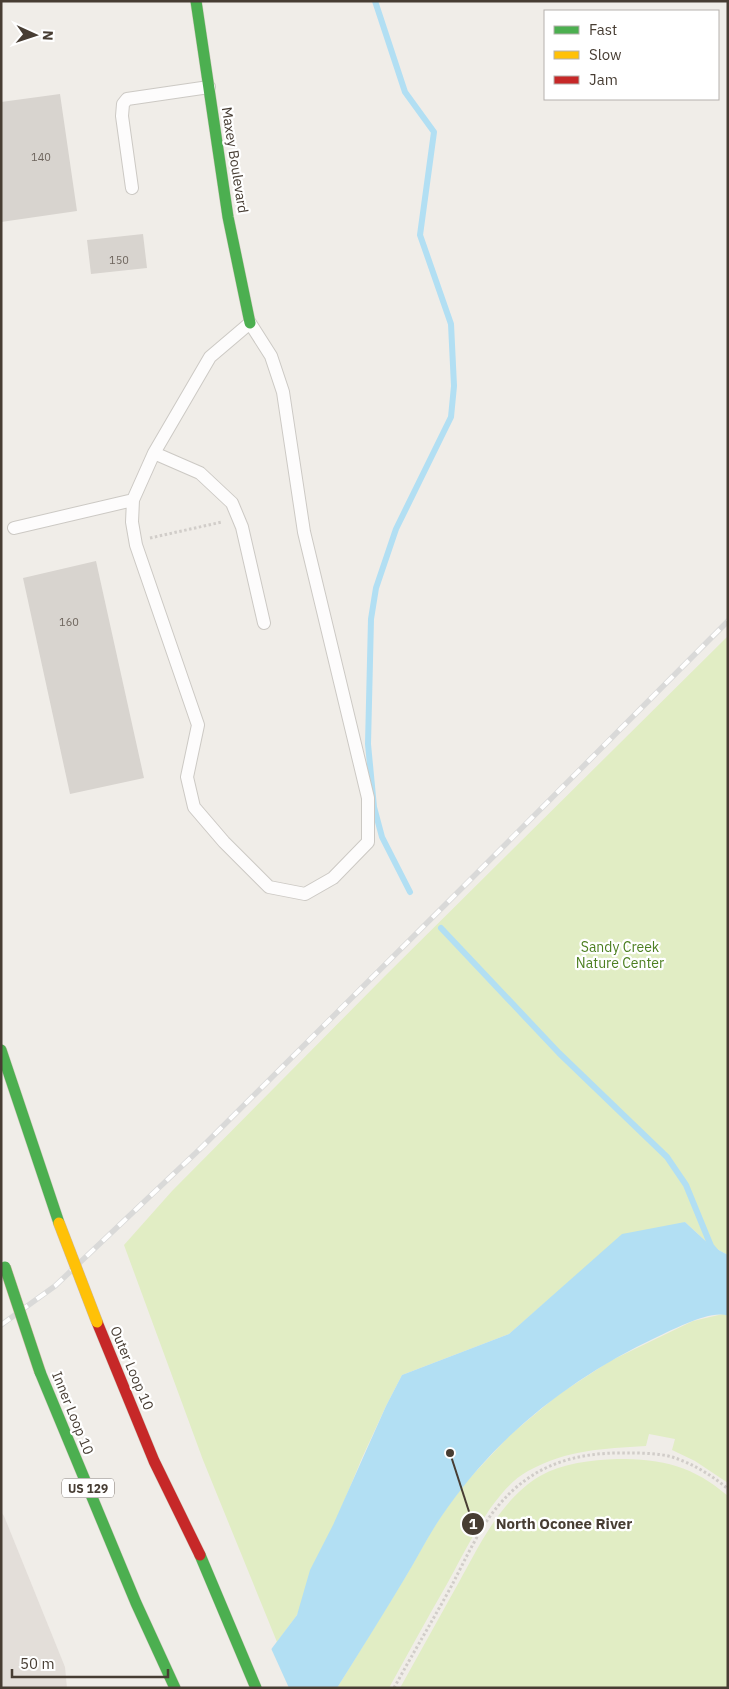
<svg xmlns="http://www.w3.org/2000/svg" width="729" height="1689" font-family="'IBM Plex Sans',sans-serif">
	<rect width="100%" height="100%" fill="#f0ede8"/>
	<path fill="#e3ded9" d="M1,1512L4,1516L65,1667L67,1688H1Z"/>
	<path fill="#e1edc4" d="M728,636V1255L711,1246L685,1222L547,1301L509,1334L402,1375L386,1406L362,1458L297,1615L277,1642L203,1460L124,1245L172,1191L385,976Z
		M723,1314L728,1316V1483L695,1461L672,1450L675,1439L649,1434L646,1446C602,1449 569,1449 528,1471C493,1490 466,1550 447,1584C427,1619 408,1653 389,1688H337L406,1576L431,1532L448,1506L467,1481L510,1435L558,1395L610,1361L693,1321Z
		M617,1459C663,1459 693,1466 728,1496V1688H400C418,1656 436,1623 454,1591C477,1551 498,1501 540,1476C563,1463 591,1460 617,1459Z"/>
	<path fill="#b2dff3" d="M685,1222L711,1246L728,1255V1316C711,1309 673,1330 657,1337C574,1376 501,1432 448,1507C431,1530 419,1555 405,1578C383,1615 360,1651 337,1688H242L297,1615L310,1570L333,1525L386,1406L402,1375L509,1334L622,1234Z"/>
	<path fill="#f0ede8" d="M270,1646L289,1688H239L240,1686Z"/>
	<g fill="none" stroke-linecap="round" stroke-linejoin="round">
		<path stroke="#b2dff3" stroke-width="6" d="M375,1L405,92L434,132L420,235L451,324L454,386L451,417L396,529L376,588L371,619L368,744L374,807L382,837L410,892
			M441,928L559,1053L667,1157L686,1185L711,1246L716,1252"/>
	</g>
	<path fill="#d8d4cf" d="M60,94L77,211L1,222V102Z
		M143,234L147,268L91,274L87,240Z
		M96,561L144,778L70,794L23,578Z"/>
	<g fill="none" stroke-linecap="round" stroke-linejoin="round">
		<defs>
			<path id="lane" d="M132,188L122,116L123,104L127,99L209,87
				M250,323L271,356L283,392L304,532L368,798V842L333,878L305,894L269,887L224,842L194,807L187,777L198,725L136,545L132,522L133,500L154,453L210,357Z
				M154,453L200,473L232,503L242,527L264,623
				M14,528L133,500"/>
			<path id="fast" d="M196,1L228,217L250,323
				M1,1050L59,1223
				M40,1372L136,1603L175,1688
				M200,1555L256,1688"/>
			<path id="jam" d="M97,1322L154,1461L200,1555"/>
		</defs>
		<use href="#lane" stroke="#ccc9c4" stroke-width="14"/>
		<use href="#fast" stroke="#d0cabe" stroke-width="12"/>
		<use href="#jam" stroke="#d0cabe" stroke-width="12"/>
		<path stroke="#d1cdc9" stroke-width="3" stroke-dasharray="2.5 2.5" stroke-linecap="butt" d="M150,538L222,522
			M394,1688C413,1653 433,1620 452,1585C465,1560 480,1527 498,1506C532,1465 575,1452 626,1453C641,1453 658,1453 672,1457C692,1463 713,1476 728,1489"/>
		<use href="#lane" stroke="#fdfcfc" stroke-width="12"/>
		<use href="#fast" stroke="#4caf50" stroke-width="11"/>
		<use href="#jam" stroke="#c62828" stroke-width="11"/>
		<defs>
			<path id="rail" d="M1,1325L55,1286L201,1148L466,884L728,621"/>
		</defs>
		<use href="#rail" stroke="#d9d9d8" stroke-width="5.5"/>
		<use href="#rail" stroke="#fff" stroke-width="4" stroke-dasharray="11" stroke-linecap="butt"/>
		<defs>
			<path id="fast-bridge" d="M5,1267L40,1372"/>
			<path id="slow-bridge" d="M59,1223L97,1322"/>
		</defs>
		<use href="#fast-bridge" stroke="#cbb8a0" stroke-width="12" stroke-linecap="butt"/>
		<use href="#slow-bridge" stroke="#cbb8a0" stroke-width="12" stroke-linecap="butt"/>
		<use href="#fast-bridge" stroke="#4caf50" stroke-width="11"/>
		<use href="#slow-bridge" stroke="#ffc107" stroke-width="11"/>
	</g>
	<g text-anchor="middle" dominant-baseline="central" stroke-width="4.5" stroke-linejoin="round" paint-order="stroke">
		<g font-size="11" fill="#6d645c">
			<text x="41" y="157">140</text>
			<text x="119" y="260">150</text>
			<text x="69" y="622">160</text>
		</g>
		<rect fill="#fff" stroke="#7e7770" stroke-width="1" x="62" y="1478.5" width="52" height="19" rx="4"/>
		<g font-size="12" font-weight="bold" fill="#473d33">
			<text x="88" y="1488">US 129</text>
		</g>
		<g font-size="14" fill="#473d33" stroke="#fff">
			<text transform="translate(235 160) rotate(81)">Maxey Boulevard</text>
			<text transform="translate(132 1368) rotate(67)">Outer Loop 10</text>
			<text transform="translate(73 1413) rotate(68)">Inner Loop 10</text>
		</g>
		<g font-size="14" fill="#4c7f20" stroke="#fff">
			<text x="620" y="947">Sandy Creek<tspan x="620" dy="16">Nature Center</tspan></text>
		</g>
	</g>
	<path fill="none" stroke="#473d33" stroke-width="2" d="M450 1453L473 1524"/>
	<g fill="#473d33" stroke="#fff" stroke-width="2">
		<circle cx="450" cy="1453" r="5"/>
		<circle cx="473" cy="1524" r="12"/>
	</g>
	<g font-size="15" text-anchor="middle" font-weight="bold" fill="#fff">
		<text x="473" y="1529">1</text>
	</g>
	<g font-size="15" text-anchor="middle" font-weight="bold" fill="#473d33" stroke="#fff" stroke-width="4.5" stroke-linejoin="round" paint-order="stroke">
		<text x="564" y="1529">North Oconee River</text>
	</g>
	<rect width="729" height="1689" fill="none" stroke="#473d33" stroke-width="5"/>
	<rect x="544" y="10" width="175" height="90" fill="#ffffff" stroke="#b5b1ad"/>
	<rect x="554" y="26" width="25" height="8" fill="#4caf50" stroke="#b5b1ad"/>
	<text x="589" y="35" font-size="15" fill="#473d33">Fast</text>
	<rect x="554" y="51" width="25" height="8" fill="#ffc107" stroke="#b5b1ad"/>
	<text x="589" y="60" font-size="15" fill="#473d33">Slow</text>
	<rect x="554" y="76" width="25" height="8" fill="#c62828" stroke="#b5b1ad"/>
	<text x="589" y="85" font-size="15" fill="#473d33">Jam</text>
	<g transform="translate(35 35) rotate(93)" stroke="#ffffff" stroke-width="4" paint-order="stroke">
	<path d="M0-4L9 19L0 12L-9 19Z" fill="#473d33"/>
	<text y="-8" font-size="14" font-weight="bold" text-anchor="middle" fill="#473d33">N</text>
	</g>
	<path d="M12 1669v8h156v-8" fill="none" stroke="#473d33" stroke-width="2.5"/>
	<text x="20" y="1669" font-size="15" fill="#473d33" stroke="#ffffff" stroke-width="4" paint-order="stroke">50 m</text>
</svg>
